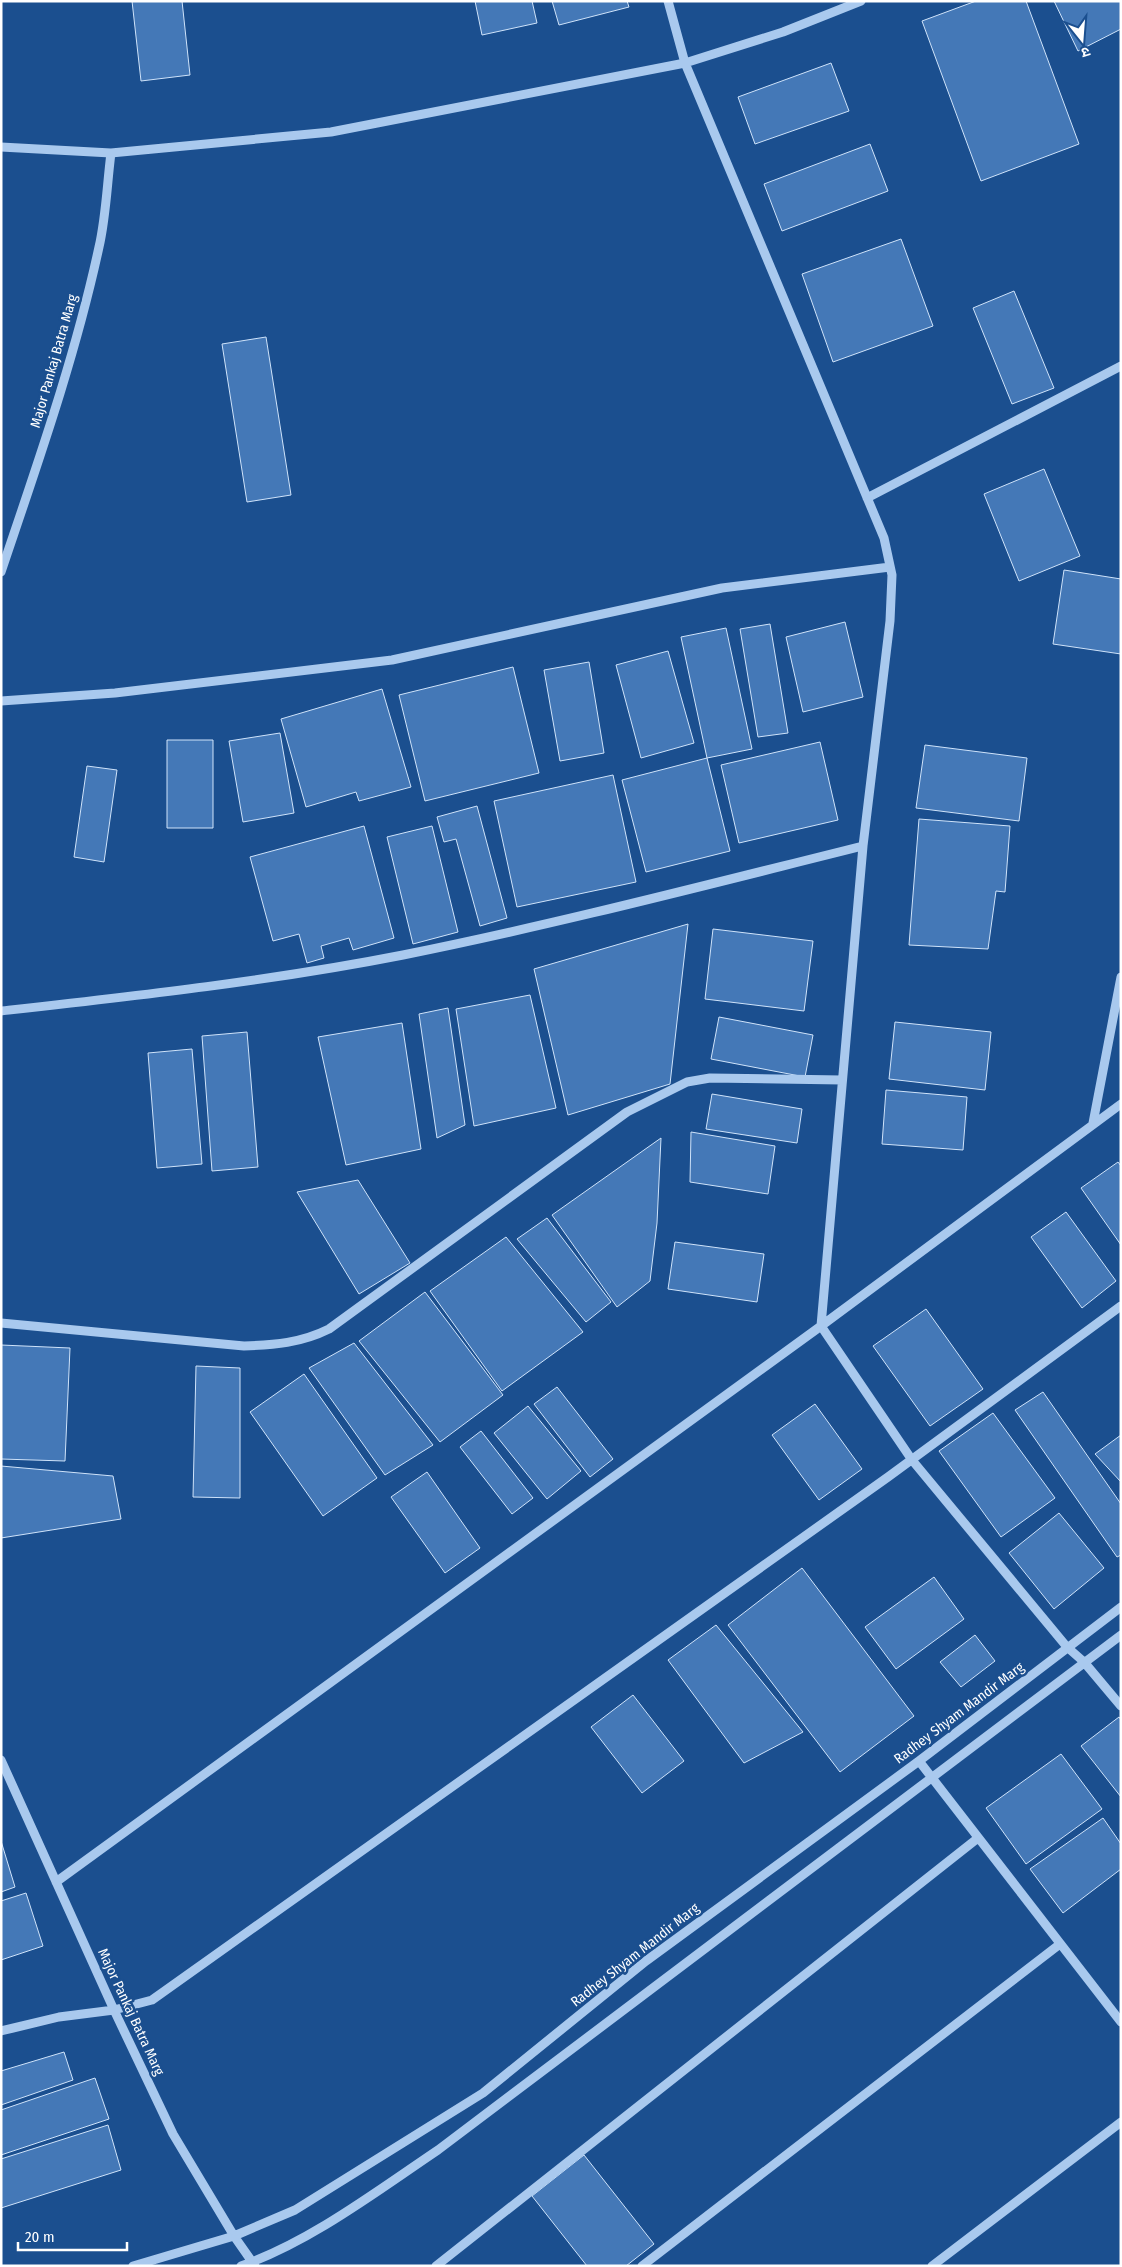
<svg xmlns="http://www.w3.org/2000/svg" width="1122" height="2267" font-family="'Fira Sans Condensed','Noto Sans Devanagari',sans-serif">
	<rect width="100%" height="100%" fill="#1b4f8f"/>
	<path fill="#4478b7" stroke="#cfe3fa" d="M132,1H182L190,75L141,81Z
		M475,1H532L537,23L482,35Z
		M552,1H627L629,7L559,25Z
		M976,1H1026L1079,144L981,181L922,21Z
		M1054,1H1121V29L1078,51Z
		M831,63L849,111L755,144L738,97Z
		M870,144L888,191L782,231L764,184Z
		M901,239L933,326L833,362L802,274Z
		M1014,291L1054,388L1012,404L973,308Z
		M266,337L291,495L247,502L222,344Z
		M1044,469L1080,556L1019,581L984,494Z
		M1064,570L1121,579V654L1053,644Z
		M845,622L863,697L803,712L786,637Z
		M770,624L788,733L758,737L740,629Z
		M726,628L752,749L707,758L681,637Z
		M668,651L694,743L641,758L616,665Z
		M589,662L604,753L560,761L544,670Z
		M513,667L539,773L425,801L399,695Z
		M382,689L411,787L359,801L356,792L306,807L281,719Z
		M280,733L294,813L243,822L229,741Z
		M167,740H213V828H167Z
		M820,742L838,820L739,843L721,765Z
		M925,745L1027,758L1019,821L916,808Z
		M707,758L730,851L646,872L622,780Z
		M87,766L117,770L104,862L74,857Z
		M613,775L636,882L517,907L494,801Z
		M477,806L507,918L480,926L456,839L444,842L437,817Z
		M919,819L1010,826L1005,892L996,891L988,949L909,945Z
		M364,826L394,938L353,950L349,938L321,946L324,958L307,963L299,934L273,941L250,857Z
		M432,826L458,932L413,944L387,837Z
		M688,924L670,1084L568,1115L534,969Z
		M713,929L813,941L804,1011L705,999Z
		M530,995L556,1108L474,1126L456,1009Z
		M448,1008L465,1125L437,1138L419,1014Z
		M719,1017L813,1035L805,1077L711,1059Z
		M895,1022L991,1032L985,1090L889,1079Z
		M402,1023L421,1149L346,1165L318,1037Z
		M247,1032L258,1167L212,1171L202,1036Z
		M192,1049L202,1164L157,1168L148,1053Z
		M886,1090L967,1097L963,1150L882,1144Z
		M712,1094L802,1109L797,1143L706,1129Z
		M691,1132L775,1146L768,1194L690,1182Z
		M661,1138L657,1223L650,1281L617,1307L552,1215Z
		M1118,1162L1121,1166V1245L1081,1188Z
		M358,1180L410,1263L359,1294L297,1192Z
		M1066,1212L1116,1281L1082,1308L1031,1237Z
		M547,1218L611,1302L586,1322L517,1239Z
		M506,1237L583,1332L502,1391L430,1291Z
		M675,1242L764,1254L757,1302L668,1289Z
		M425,1292L503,1395L440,1442L359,1341Z
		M926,1309L983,1389L930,1426L873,1346Z
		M354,1343L433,1445L385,1475L309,1368Z
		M1,1345L70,1348L65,1461L1,1459Z
		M196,1366L240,1368V1498L193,1497Z
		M304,1374L377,1478L323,1516L250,1412Z
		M557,1387L613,1459L590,1477L534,1404Z
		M1043,1392L1121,1504V1555L1117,1557L1015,1410Z
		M815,1404L862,1469L819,1500L772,1435Z
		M528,1406L581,1471L547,1499L494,1433Z
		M993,1413L1055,1498L1001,1537L939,1451Z
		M481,1431L533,1498L512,1514L460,1447Z
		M1121,1435V1482L1095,1454Z
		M1,1466L113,1476L121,1519L1,1538Z
		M427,1472L480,1548L445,1573L391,1497Z
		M1059,1513L1104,1568L1054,1609L1009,1553Z
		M802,1568L914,1716L840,1772L728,1625Z
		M934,1577L964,1619L896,1669L865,1627Z
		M716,1625L803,1732L744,1763L668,1660Z
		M975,1635L995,1661L961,1687L940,1662Z
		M633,1695L684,1761L642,1793L591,1727Z
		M1119,1717L1121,1720V1797L1081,1746Z
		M1061,1754L1102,1809L1026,1864L986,1808Z
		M1103,1818L1121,1844V1869L1063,1913L1030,1869Z
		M1,1841L15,1887L1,1892Z
		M26,1893L43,1946L1,1960V1901Z
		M64,2052L73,2080L1,2105V2071Z
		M95,2078L109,2119L1,2155V2110Z
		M108,2125L121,2170L1,2208V2159Z
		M584,2155L654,2244L626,2266H587L532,2196Z"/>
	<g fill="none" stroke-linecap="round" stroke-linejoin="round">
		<path stroke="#a9c9ee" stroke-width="9" d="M668,1L685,63L884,538L892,575L890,621L863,846L821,1326L912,1460L1067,1647L1084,1662L1121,1706
			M1,147L111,153L331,132L685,63L783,32L861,1
			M867,498L1121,366
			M1,572C37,465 75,358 99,247C106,217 107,184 111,153
			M1,701L115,693L392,660L722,588L890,567
			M1,1011C135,996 271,981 403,955C557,924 710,884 863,846
			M1093,1123L1121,977
			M1,1323L244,1346C274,1345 301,1343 329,1329L627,1112L687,1082L710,1078L842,1080
			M1,1760L114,2010L173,2134L234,2236L255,2266
			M919,1761L1121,2022
			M56,1882L821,1326L1121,1104
			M1,2031L59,2017L114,2010L152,2000L888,1477L1121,1306
			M133,2266L234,2236L295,2210L483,2093L646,1961L919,1761L1121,1607
			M241,2266C310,2242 377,2191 438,2150L1121,1635
			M436,2266L978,1838
			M642,2266L1060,1944
			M932,2266L1121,2122"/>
	</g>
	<g text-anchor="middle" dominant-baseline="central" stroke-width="5" stroke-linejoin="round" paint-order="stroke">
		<g font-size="14" fill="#fff" stroke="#1b4f8f">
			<text transform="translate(54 361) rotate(-74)">Major Pankaj Batra Marg</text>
			<text transform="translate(959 1713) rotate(-37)">Radhey Shyam Mandir Marg</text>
			<text transform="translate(635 1955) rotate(-38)">Radhey Shyam Mandir Marg</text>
			<text transform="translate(131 2012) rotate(65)">Major Pankaj Batra Marg</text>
		</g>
	</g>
	<rect width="1122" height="2267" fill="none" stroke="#ffffff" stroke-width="5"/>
	<g transform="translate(1082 40) rotate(163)" stroke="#1b4f8f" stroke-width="4" paint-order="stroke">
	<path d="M0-4L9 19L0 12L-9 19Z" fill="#ffffff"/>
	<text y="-8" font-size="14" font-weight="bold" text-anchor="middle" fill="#ffffff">उ</text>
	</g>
	<path d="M18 2242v8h109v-8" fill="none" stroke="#ffffff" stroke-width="2.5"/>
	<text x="25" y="2242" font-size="15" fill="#ffffff" stroke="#1b4f8f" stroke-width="4" paint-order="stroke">20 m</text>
</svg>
